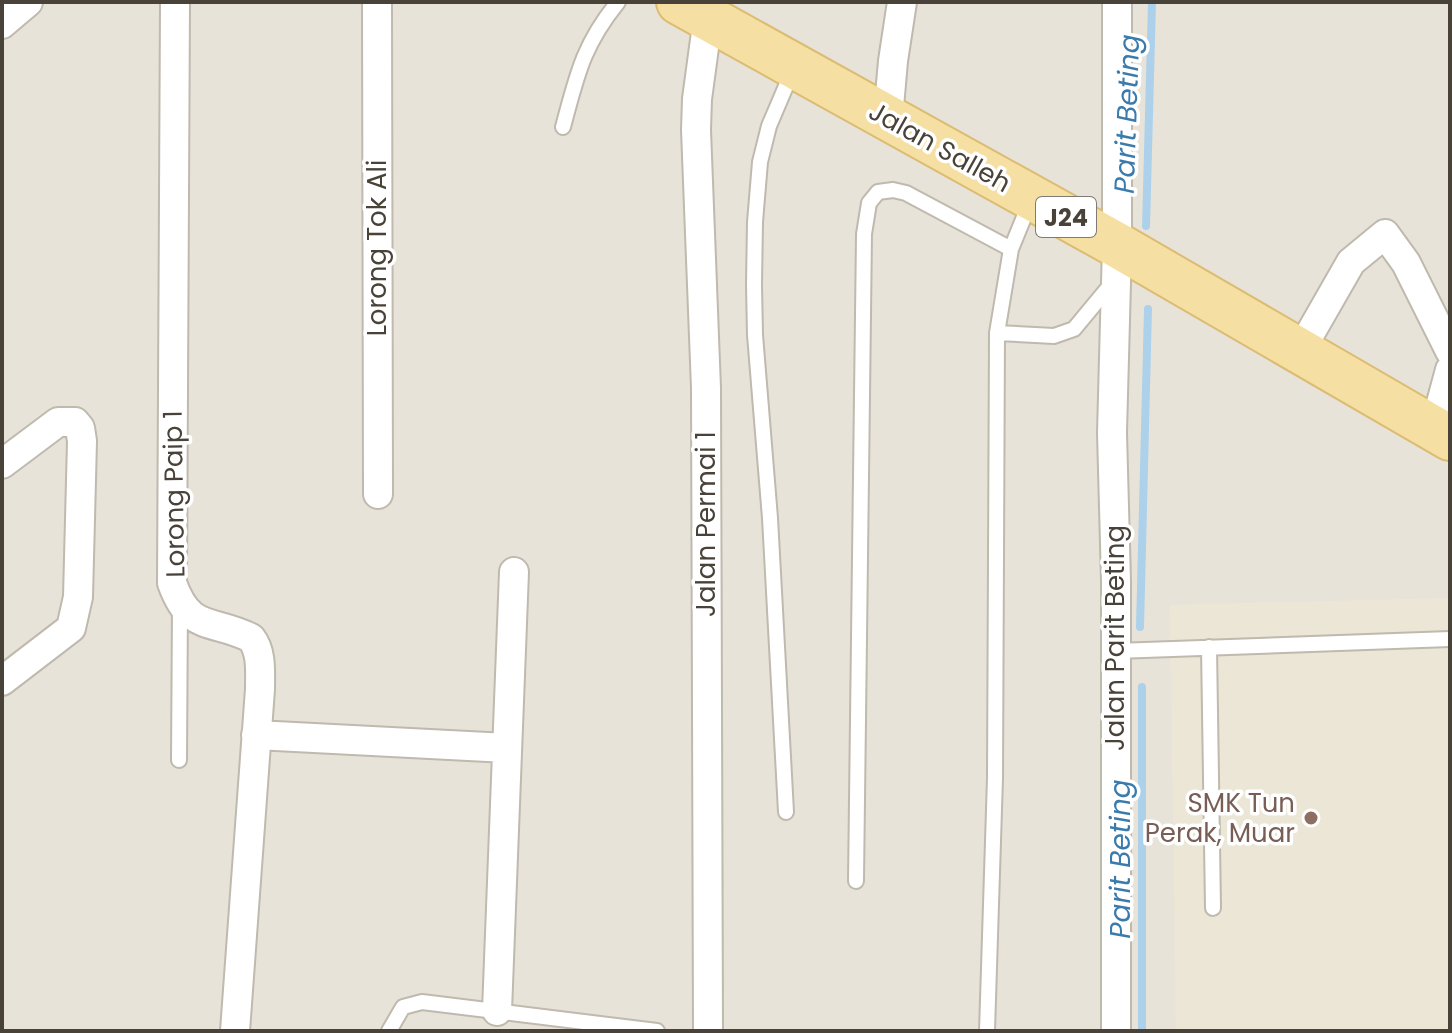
<svg xmlns="http://www.w3.org/2000/svg" width="1452" height="1033" font-family="Poppins,sans-serif">
	<rect width="100%" height="100%" fill="#f4f1eb"/>
	<path fill="#e8e3d9" d="M2,2H1450V1031H2Z"/>
	<path fill="#ece6d6" d="M1450,598V1031H1176L1170,605Z"/>
	<g fill="none" stroke-linecap="round" stroke-linejoin="round">
		<path stroke="#add1eb" stroke-width="8" d="M1146,226L1152,2
			M1140,627L1148,309
			M1142,687V1031"/>
		<defs>
			<path id="service" d="M563,127C577,75 583,45 618,2
				M997,333L1054,336L1074,329L1113,282
				M1209,647L1213,908
				M1116,651L1450,639
				M179,760L180,605
				M786,812L770,518L755,335L754,285L755,222L760,162L769,126L792,72
				M856,881L864,234L869,203L878,192L893,190L906,193L1011,249
				M389,1031L403,1007L422,1002L657,1031
				M987,1031L995,778L997,333L1011,249L1031,200"/>
			<path id="minor" d="M175,2L172,583C190,633 211,618 251,638C262,652 260,671 260,689L235,1031
				M377,2L378,494
				M708,18L697,99L696,130L706,388L708,1031
				M2,24L28,2
				M888,118L893,61L902,2
				M1300,351L1351,262L1385,234L1406,263L1450,351
				M1434,429L1450,370
				M2,464L58,422H75L80,428L82,441L78,597L71,628L2,681
				M256,735L507,748
				M497,1011L514,572
				M1116,1031V581L1112,433L1117,245V2"/>
			<path id="primary" d="M679,2L1117,245L1450,438"/>
		</defs>
		<use href="#service" stroke="#bfb9ae" stroke-width="18"/>
		<use href="#minor" stroke="#bfb9ae" stroke-width="32"/>
		<use href="#primary" stroke="#dbbc72" stroke-width="48"/>
		<use href="#service" stroke="#fff" stroke-width="14"/>
		<use href="#minor" stroke="#fff" stroke-width="28"/>
		<use href="#primary" stroke="#f6dfa2" stroke-width="44"/>
	</g>
	<circle fill="#8d6e63" stroke="#fff" stroke-width="3" cx="1311" cy="818" r="8"/>
	<g text-anchor="middle" dominant-baseline="central" stroke-width="7" stroke-linejoin="round" paint-order="stroke">
		<rect fill="#fff" stroke="#7f7b74" stroke-width="2" x="1036" y="197" width="60" height="40" rx="6"/>
		<g font-size="24" font-weight="bold" fill="#484239">
			<text x="1066" y="217">J24</text>
		</g>
		<g font-size="26" fill="#484239" stroke="#fff">
			<text transform="translate(940 147) rotate(29)">Jalan Salleh</text>
			<text transform="translate(377 248) rotate(-90)">Lorong Tok Ali</text>
			<text transform="translate(174 494) rotate(-91)">Lorong Paip 1</text>
			<text transform="translate(706 524) rotate(-90)">Jalan Permai 1</text>
			<text transform="translate(1115 638) rotate(-90)">Jalan Parit Beting</text>
		</g>
		<g font-size="26" fill="#785e54" stroke="#fff" text-anchor="end">
			<text x="1295" y="803">SMK Tun<tspan x="1295" dy="30">Perak, Muar</tspan></text>
		</g>
		<g font-size="28" font-style="italic" fill="#3a7bac" stroke="#fff">
			<text transform="translate(1127 114) rotate(-88)">Parit Beting</text>
			<text transform="translate(1120 859) rotate(-90)">Parit Beting</text>
		</g>
	</g>
	<rect width="1452" height="1033" fill="none" stroke="#484239" stroke-width="8"/>
</svg>
